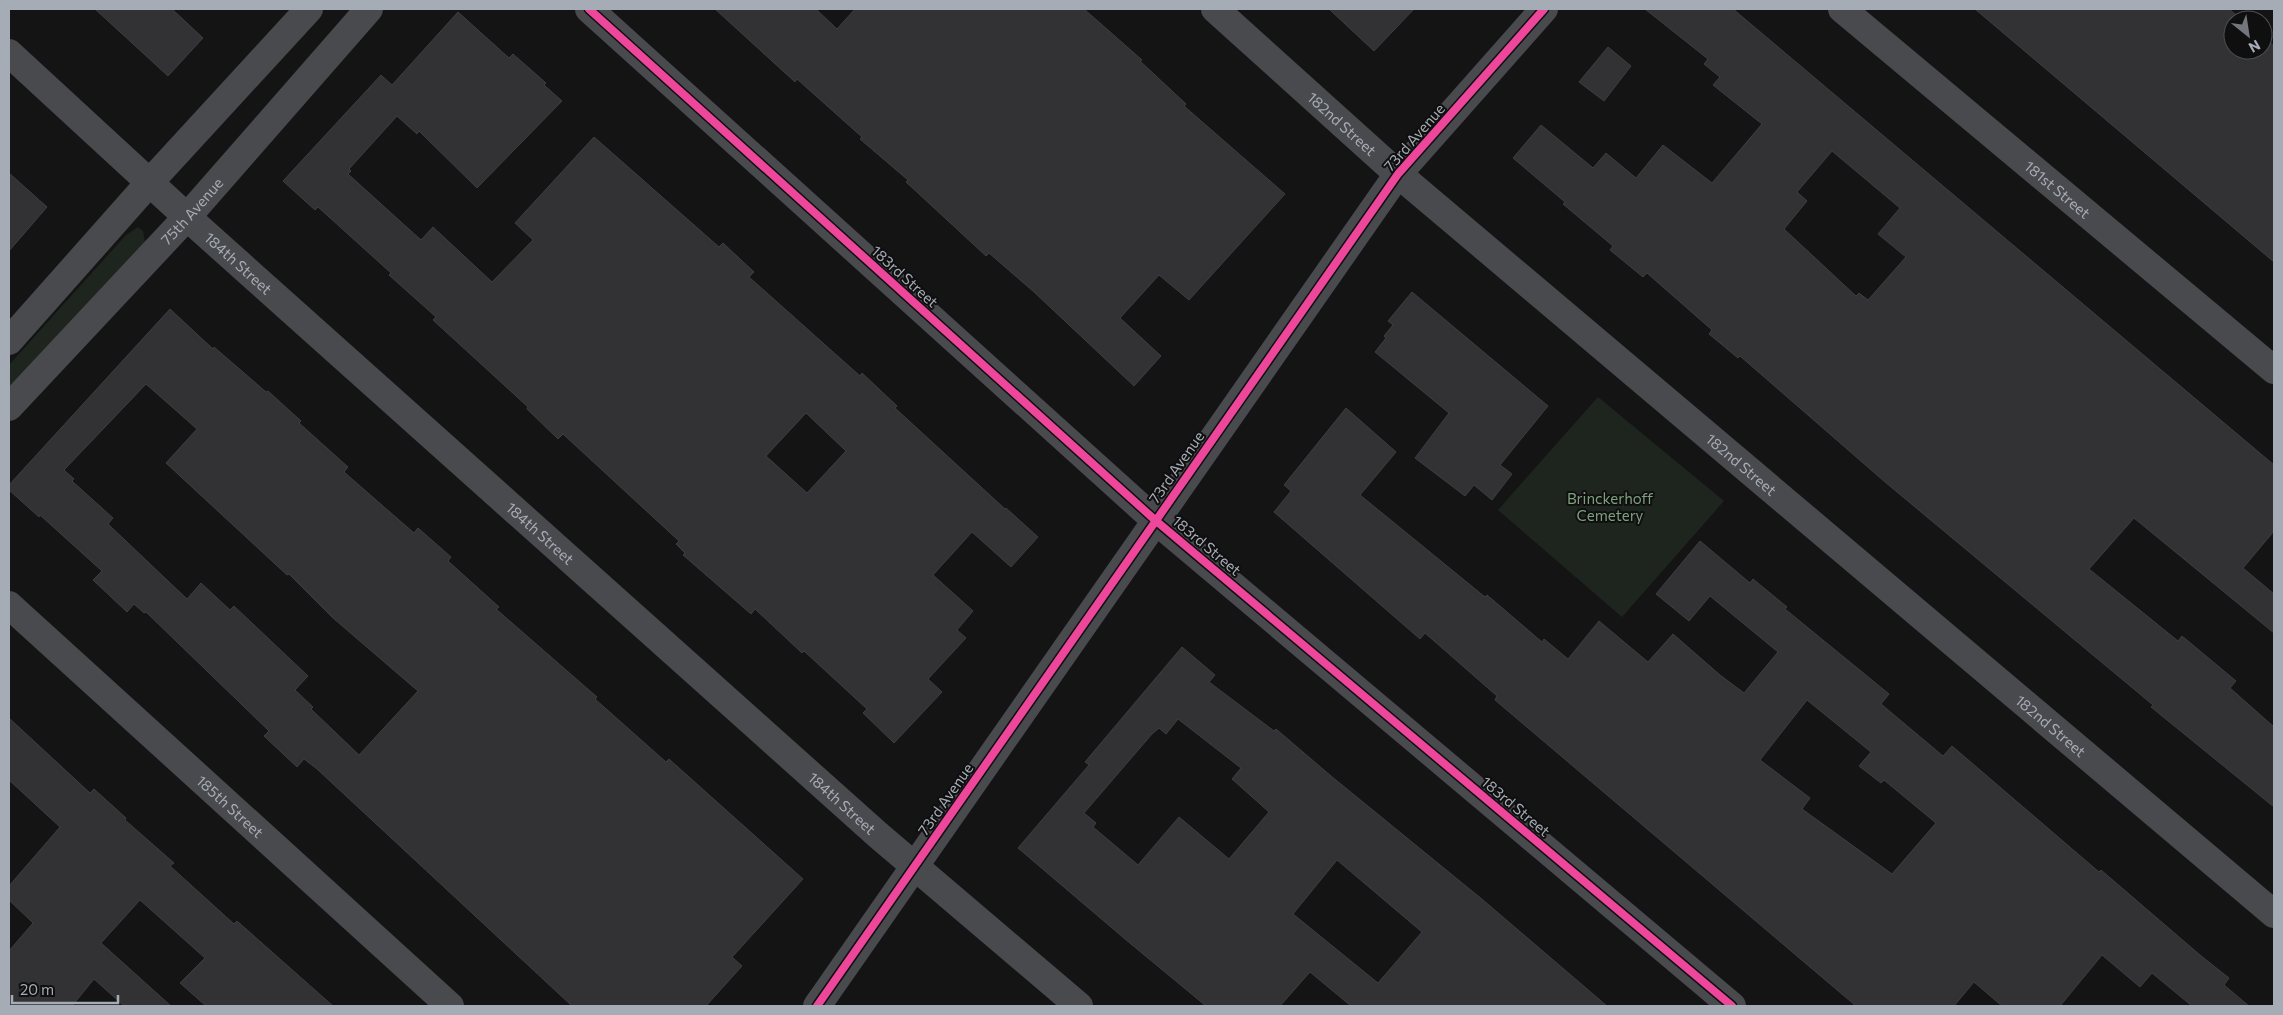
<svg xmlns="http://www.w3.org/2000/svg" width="2283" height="1015" font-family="Commissioner,sans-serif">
	<rect width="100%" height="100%" fill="#141415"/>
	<path fill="#1e251f" d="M138,227L143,231L145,242L9,392V365L125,236Z
		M1598,397L1724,501L1622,617L1498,510Z"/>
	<path fill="#323234" stroke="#3d3e41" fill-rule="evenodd" d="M95,9H172L203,38L168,76Z
		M715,9H816L837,29L855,9H1084L1142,60L1140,61L1186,104L1184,106L1285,194L1189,300L1159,275L1120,318L1161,356L1134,386L1034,292L989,253L986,256L906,182L908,180L860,139L862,137L797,79L795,82Z
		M1329,9H1414L1374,51Z
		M1645,9H1733L2274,465V531L2243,568L2274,594V633L2134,518L2089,569L2178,641L2182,636L2236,681L2230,688L2274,727V807L2151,707L2153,705L1885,482L1740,356L1738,358L1709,334L1712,330L1647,273L1643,277L1610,250L1613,246L1563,204L1565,202L1513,158L1541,125L1593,168L1606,153L1636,178L1663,145L1712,183L1762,124L1713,85L1720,77L1704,64L1708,59ZM1832,151L1900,208L1878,234L1906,257L1868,300L1859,293L1856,296L1784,229L1807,201L1797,192Z
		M1975,9H2229L2242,20H2233V50H2263V37L2274,46V262Z
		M458,12L509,58L513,54L546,83L544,85L562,101L477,188L419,131L417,134L397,116L349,169L351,171L348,174L421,240L433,227L492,282L533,240L515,223L594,137L719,247L723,243L754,272L749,277L860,376L862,373L897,406L895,408L1005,509L1006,508L1038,537L1011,567L972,532L933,575L973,611L957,630L966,638L928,679L942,692L894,743L863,713L867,709L804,651L802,653L755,609L751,614L683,555L685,553L676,544L679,541L563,434L558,439L527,409L528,407L433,320L436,317L389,275L391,273L318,207L315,210L283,181L381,75L392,85ZM806,413L846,451L807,493L766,456Z
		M1608,47L1631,66L1604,101L1579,82Z
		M9,173L47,207L9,251Z
		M1412,292L1548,406L1500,465L1512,474L1492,500L1474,485L1465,496L1415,458L1449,413L1375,352L1386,338L1384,336L1393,325L1388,321Z
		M170,309L213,349L214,347L266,392L268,391L301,421L299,423L348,467L344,472L414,533L418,528L451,557L448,561L499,607L496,609L597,697L595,699L666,762L669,759L803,879L734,955L732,957L742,966L706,1006H572L317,769L304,759L297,767L264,736L269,731L146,612L144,613L134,604L127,612L93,580L102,571L40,515L39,517L9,490V485ZM146,384L197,429L166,463L287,575L289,574L333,618L418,691L359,755L311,709L313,707L295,690L308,676L234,606L230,610L201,583L187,599L108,524L113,518L72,481L74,479L64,470Z
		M1346,408L1396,452L1360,495L1485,597L1487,595L1542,642L1544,639L1568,659L1599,621L1648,662L1673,634L1720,675L1744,693L1778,652L1710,596L1689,621L1656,594L1700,541L1750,583L1753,579L1787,607L1785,609L1889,694L1881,704L1943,756L1952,746L2099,872L2101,870L2200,955L2229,978L2224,985L2249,1006H2192L2152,973L2140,987L2102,955L2060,1006H2002L1974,982L1954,1006H1856L1495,700L1497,696L1425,633L1420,639L1274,512L1291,491L1284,485ZM1807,700L1871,752L1859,766L1881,783L1884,780L1936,823L1892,874L1802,809L1810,798L1760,760Z
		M1182,647L1215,675L1209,682L1274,731L1276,729L1331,776L1483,900L1607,1006H1351L1310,972L1280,1006H1206L1125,939L1018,848L1089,765L1085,762ZM1178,719L1241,768L1232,779L1269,812L1229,859L1179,817L1138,865L1093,827L1096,823L1084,813L1152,734L1159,728L1166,734ZM1337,860L1422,932L1378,983L1293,914Z
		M9,718L90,793L94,789L126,818L125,820L174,863L170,866L234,924L237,921L333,1006H206L180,983L205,958L140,900L101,943L171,1006H124L94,979L72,1006H9V951L33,923L9,900V886L60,827L9,780Z"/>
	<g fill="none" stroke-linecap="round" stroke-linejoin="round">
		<g stroke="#494a4d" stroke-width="28">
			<path d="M589,9L1155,520L1732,1006"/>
			<path id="s1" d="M1215,9L1398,174L2274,914"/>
			<path id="s2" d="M1842,9L2274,370"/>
			<path id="s3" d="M9,53L187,217L878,835L1079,1006"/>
			<path d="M9,341L150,182L309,9"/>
			<path id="s4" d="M9,407L187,217L369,9"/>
			<path id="s5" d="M9,605L450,1006"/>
			<path d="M817,1006L1398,174L1544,9"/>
		</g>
		<defs>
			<path id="cycleway" d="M589,9L1155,520L1732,1006
				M817,1006L1398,174L1544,9"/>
		</defs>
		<use href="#cycleway" stroke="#0f0f10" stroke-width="11"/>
		<use href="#cycleway" stroke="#ed469a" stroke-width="8"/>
	</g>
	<g text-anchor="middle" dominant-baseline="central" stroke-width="4" stroke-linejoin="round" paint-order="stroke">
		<g font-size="15" fill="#a6acb5" stroke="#0f0f10">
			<text stroke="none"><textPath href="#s1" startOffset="171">182nd Street</textPath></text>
			<text transform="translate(1414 137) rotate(-49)">73rd Avenue</text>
			<text stroke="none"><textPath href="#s2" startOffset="281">181st Street</textPath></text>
			<text stroke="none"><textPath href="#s4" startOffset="268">75th Avenue</textPath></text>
			<text stroke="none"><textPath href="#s3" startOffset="311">184th Street</textPath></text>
			<text transform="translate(905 276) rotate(42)">183rd Street</text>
			<text stroke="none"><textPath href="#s1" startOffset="696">182nd Street</textPath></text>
			<text transform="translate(1176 467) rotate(-55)">73rd Avenue</text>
			<text stroke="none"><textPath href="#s3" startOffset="716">184th Street</textPath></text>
			<text transform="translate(1207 545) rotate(40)">183rd Street</text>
			<text stroke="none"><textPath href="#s1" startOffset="1101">182nd Street</textPath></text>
			<text transform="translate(945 799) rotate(-55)">73rd Avenue</text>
			<text stroke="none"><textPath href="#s3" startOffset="1121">184th Street</textPath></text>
			<text stroke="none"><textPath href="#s5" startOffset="299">185th Street</textPath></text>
			<text transform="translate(1516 806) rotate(40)">183rd Street</text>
		</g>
		<g font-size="15" fill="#7ea07d" stroke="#0f0f10">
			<text x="1610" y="498">Brinckerhoff<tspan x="1610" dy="17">Cemetery</tspan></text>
		</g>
	</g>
	<rect width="2283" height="1015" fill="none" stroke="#a6acb5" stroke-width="20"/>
	<g transform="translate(2248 35) rotate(150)"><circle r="24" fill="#0f0f10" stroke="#4b4e52"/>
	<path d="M0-4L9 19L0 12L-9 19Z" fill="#73777d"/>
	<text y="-8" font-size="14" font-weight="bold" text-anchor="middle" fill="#a6acb5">N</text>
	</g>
	<path d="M12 995v8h106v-8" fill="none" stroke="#a6acb5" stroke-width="2.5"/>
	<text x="20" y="995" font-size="15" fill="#a6acb5" stroke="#0f0f10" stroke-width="4" paint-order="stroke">20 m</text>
</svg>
